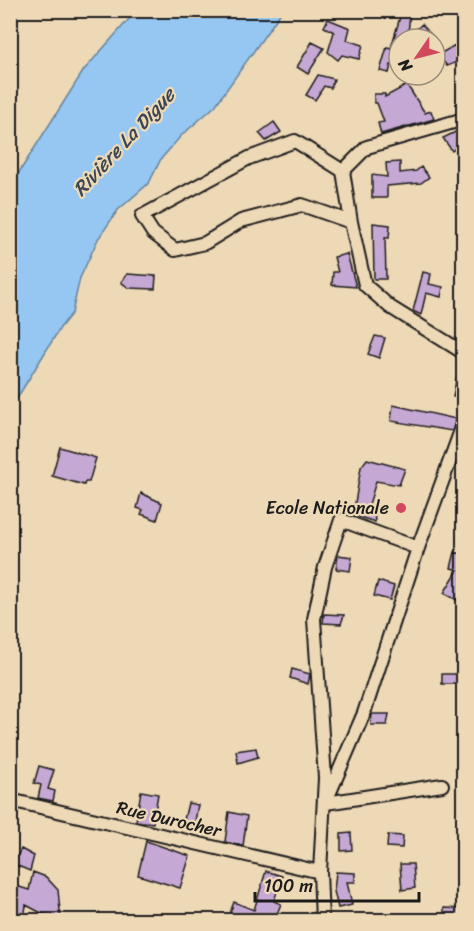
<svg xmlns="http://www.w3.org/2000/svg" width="474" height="931" font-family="Sriracha,sans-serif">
	<rect width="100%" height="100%" fill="#eed9b7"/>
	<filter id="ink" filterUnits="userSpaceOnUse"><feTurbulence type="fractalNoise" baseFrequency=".0167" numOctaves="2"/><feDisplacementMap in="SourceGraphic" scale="12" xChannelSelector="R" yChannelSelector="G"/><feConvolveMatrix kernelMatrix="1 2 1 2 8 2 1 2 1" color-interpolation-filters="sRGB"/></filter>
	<g filter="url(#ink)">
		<path fill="#95c7f2" stroke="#65839c" stroke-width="1.5" d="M137,10L282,11L215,106L181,136L161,159L149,183L118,210L98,239L80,278L72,313L60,328L11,408V185L84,70Z"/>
		<path fill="#c6a8d4" stroke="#1c1c1c" stroke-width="1.5" d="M402,10H410L408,37L422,24L431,35L426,39H399L398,67L391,65L389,73L380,71L387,47L391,48Z
			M328,19L350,28L347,40L363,45L359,59L342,55L338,60L328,52L334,32L324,27Z
			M312,42L324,48L308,74L297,67Z
			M455,45L462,60L447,66L438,55Z
			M318,75L334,79L331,88L324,86L315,100L306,95Z
			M407,85L425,113L431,111L434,119L381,134L378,123L384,122L377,103H374V94H385V97Z
			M274,122L281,132L266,141L259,133Z
			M464,128V142L452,151L443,138Z
			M400,162V173L416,171L421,167L429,177L421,183L387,186V198H372V175L387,177L386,163Z
			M373,223L390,225L389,238H385L386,279H374Z
			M347,254L356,287L332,285L333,272H338L334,257Z
			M423,272L431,274L429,284L443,287L441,297L426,293L421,315L413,311Z
			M127,274L156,276L155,289L129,288L121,282Z
			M375,336L385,338L379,358L368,354Z
			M459,365H464V399L453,397Z
			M393,405L456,419L452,431L391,421Z
			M60,447L96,458L89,482H85L84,485L52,476Z
			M367,459L405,469L399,485L376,481L368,508L374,511L375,522L353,515L361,467Z
			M141,493L162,503L157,520L141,514L143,510L137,508Z
			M455,552L464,555V604L444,593L458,570L451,568Z
			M338,555L352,557L350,571L336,569Z
			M378,581L394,586L390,600L374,596Z
			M324,614L344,615L341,624L323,623Z
			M292,669L310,674L308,684L290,678Z
			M442,674H461V684H442Z
			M372,714H389L387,725H371Z
			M256,748L258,757L238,763L236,751Z
			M39,766L54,770L48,789L55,791L53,801L38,798L41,785L34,783Z
			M141,791L158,794L153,823L136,821Z
			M188,803L198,805L194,826L183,824Z
			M229,812L247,816L243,846L225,842Z
			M351,833L352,850L341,851V834Z
			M388,835L403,836L402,848L387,847Z
			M146,841L190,856L180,888L138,875Z
			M21,849L34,856L30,871L13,864Z
			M400,864H413L415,888L402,890Z
			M266,871L282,876L274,901L281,904L274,921H227L234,902L254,910Z
			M33,872L46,877L58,890L61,921H51V918L26,905L24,920L14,916L10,884L29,890Z
			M336,872L355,873V882H347L352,905L338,908L334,891Z
			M444,908L464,909V921H444Z"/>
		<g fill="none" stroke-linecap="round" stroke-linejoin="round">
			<defs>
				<path id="street" d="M343,171L367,147L464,119
					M351,222L343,171L295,141L249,158L142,216L153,233L175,250L205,243L241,221L302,205L351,222L365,285L390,307L464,353
					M327,799L364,713L418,548L464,422
					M10,800L320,872
					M326,803L442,785
					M322,920L320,872L325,778L314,619L325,567L341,520L418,548"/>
			</defs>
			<use href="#street" stroke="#1c1c1c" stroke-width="16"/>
			<use href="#street" stroke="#eed9b7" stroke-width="12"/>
		</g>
	</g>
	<circle fill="#d1495b" stroke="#eed9b7" stroke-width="2" cx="401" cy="508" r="6"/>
	<g text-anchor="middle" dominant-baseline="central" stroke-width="4.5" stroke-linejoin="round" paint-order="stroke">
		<g font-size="18" fill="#1c1c1c" stroke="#eed9b7" text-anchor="end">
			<text x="389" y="508">Ecole Nationale</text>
		</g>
		<g font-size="18" fill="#1c1c1c" stroke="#eed9b7">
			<text transform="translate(169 819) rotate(13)">Rue Durocher</text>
		</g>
		<g font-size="20" font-style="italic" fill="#3a4752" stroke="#eed9b7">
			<text transform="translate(124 142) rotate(-47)">Rivière La Digue</text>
		</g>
	</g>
	<rect width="474" height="931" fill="none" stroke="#eed9b7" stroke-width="36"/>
	<rect x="18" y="18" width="438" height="895" fill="none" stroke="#1c1c1c" stroke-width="2" filter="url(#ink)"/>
	<g transform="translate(417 57) rotate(235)"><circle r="28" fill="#eed9b7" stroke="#9a8d79" stroke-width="1.5"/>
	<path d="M0-4.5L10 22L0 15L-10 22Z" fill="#d1495b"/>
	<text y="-9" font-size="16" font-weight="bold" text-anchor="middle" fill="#1c1c1c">N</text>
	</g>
	<path d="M255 892v9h164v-9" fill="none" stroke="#1c1c1c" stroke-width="3"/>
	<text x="264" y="892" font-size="18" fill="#1c1c1c" stroke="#eed9b7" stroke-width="4.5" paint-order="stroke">100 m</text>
</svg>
